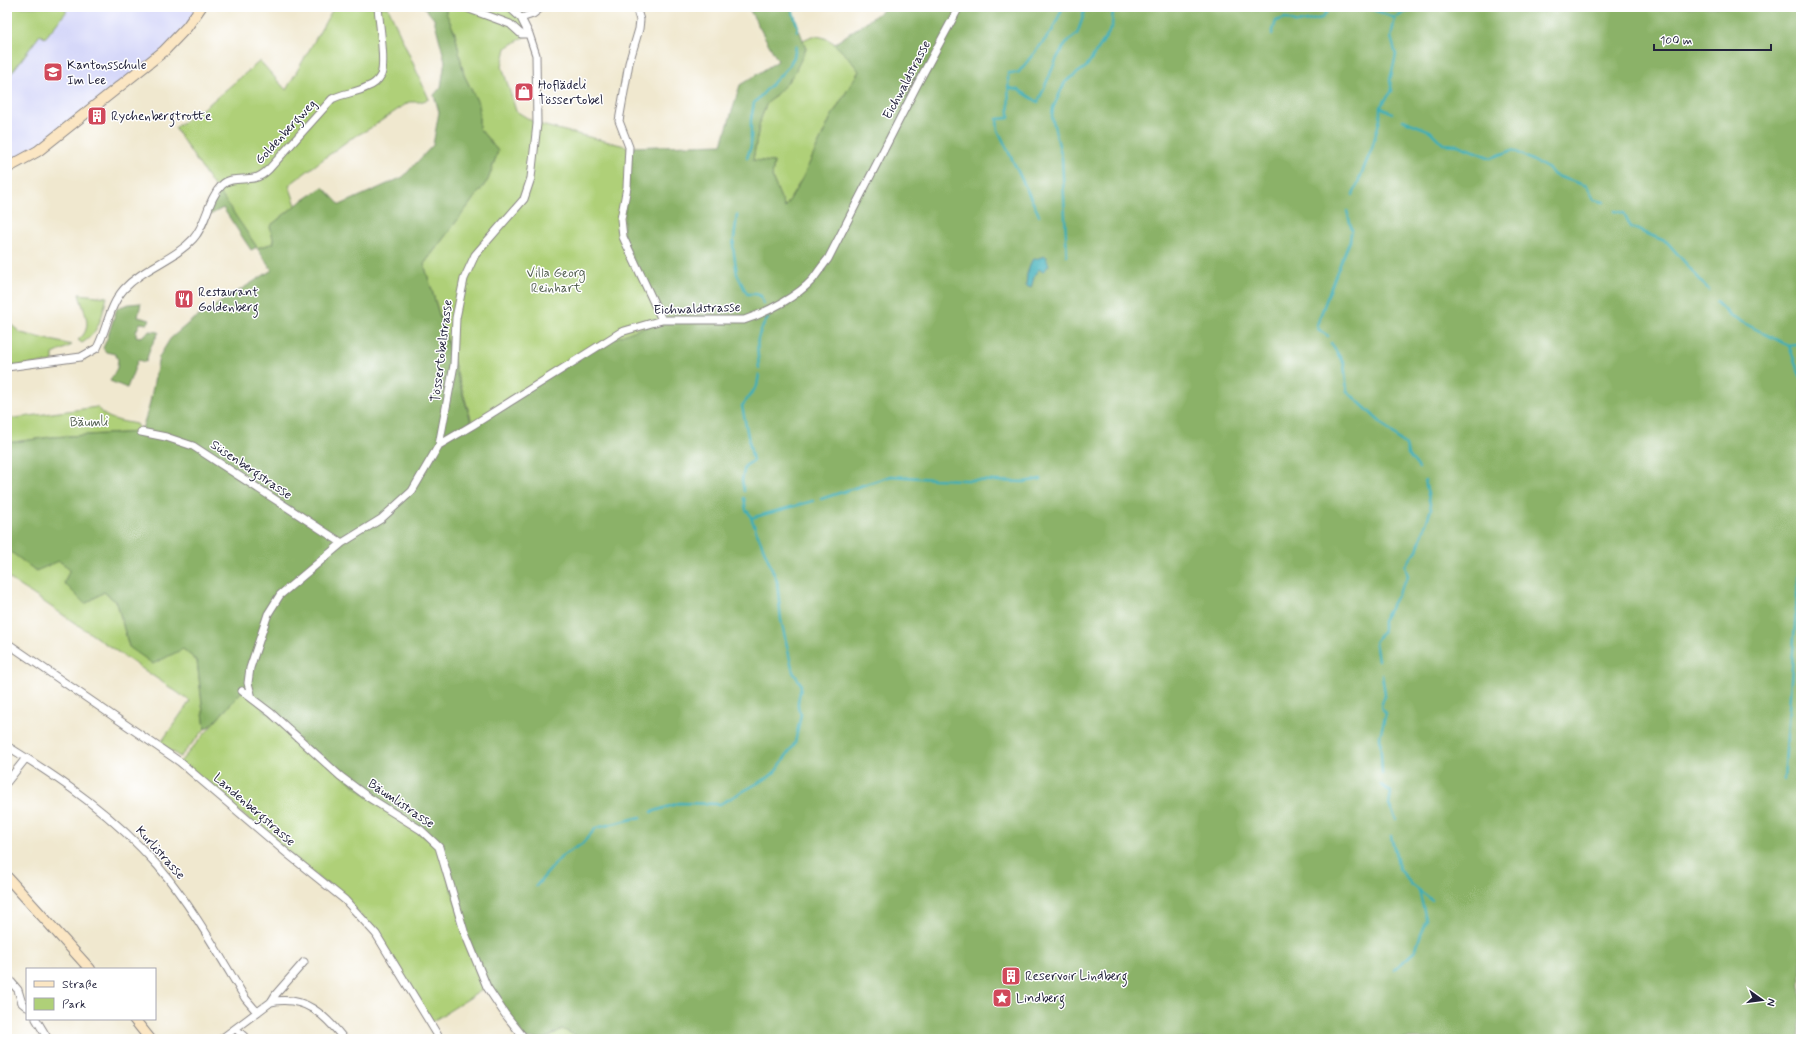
<svg xmlns="http://www.w3.org/2000/svg" width="1808" height="1046" font-family="Mynerve,sans-serif">
	<rect width="100%" height="100%" fill="#fff"/>
	<filter id="ink" filterUnits="userSpaceOnUse"><feTurbulence type="fractalNoise" baseFrequency=".025" numOctaves="2"/><feDisplacementMap in="SourceGraphic" scale="8" xChannelSelector="R" yChannelSelector="G"/><feConvolveMatrix kernelMatrix="1 2 1 2 8 2 1 2 1" color-interpolation-filters="sRGB"/></filter>
	<filter id="wash" filterUnits="userSpaceOnUse"><feTurbulence type="fractalNoise" baseFrequency=".012" numOctaves="4" result="noise"/><feDisplacementMap in="SourceGraphic" scale="16" xChannelSelector="R" yChannelSelector="G"/><feGaussianBlur stdDeviation="0.9" result="paint"/><feColorMatrix in="noise" values="0 0 0 0 0 0 0 0 0 0 0 0 0 0 0 0 0 1.4 0 .05"/><feComposite in="paint" operator="in"/></filter>
	<g filter="url(#wash)">
		<rect width="100%" height="100%" fill="#f0e8cf"/>
		<path fill="#d6d8f9" d="M7,7H201L164,51L7,168Z"/>
		<path fill="#afd078" stroke="#68795a" d="M7,7H62L67,11L45,38L40,35L7,79Z
			M334,7H388L429,99L420,102H409L369,129L350,139L289,185L296,205L270,226L275,243L257,248C230,208 201,169 175,128L209,104L260,61L286,90Z
			M446,7H542L522,18L529,34L506,48L502,66L516,111L537,124L629,147L662,320L473,425L424,264L488,180L498,151L479,128V105L464,75L455,33L446,13Z
			M812,36C833,35 847,55 859,71L831,117L803,177L785,208L772,177L774,162L753,160L760,121L766,105L774,97L806,49L803,40Z
			M79,294L107,297C102,316 99,333 82,343L78,340C95,327 83,311 79,294Z
			M7,321L21,333L72,345L53,354V362L7,367Z
			M97,407C105,420 122,421 136,424L141,432L51,437L7,443V419Z
			M7,549L36,570L59,560L70,569L85,604L104,592L117,603L129,647L183,649L197,661L205,729L180,757L160,744L190,701L7,577Z
			M242,691L436,842L487,987L430,1023L376,934L353,907L180,762Z
			M562,1029L583,1039H545Z"/>
		<path fill="#8bb268" stroke="#566a52" d="M424,7H446V13L455,33L464,75L479,105V128L498,151L488,180L424,264L472,425L600,344L662,320L623,237L629,147L722,144L740,85L778,61L748,7H791C795,22 802,35 806,49L795,72L787,83L766,105L760,121L753,160L774,162L772,177L785,208L803,177L831,117L859,71L848,57L834,44L882,11L884,7H1801V1039H583L562,1029L545,1039H525L487,987L464,931L439,847L368,797L242,691L213,724L205,729L197,661L183,649L153,664L129,647L117,603L104,592L85,604L64,583L70,569L59,561L36,571L7,549V443L51,437L141,432L149,407L159,357L170,339L191,321L272,270L257,248L274,243L270,226L296,205L323,187L340,205L403,177L433,145L439,112L434,95L441,87L445,61L434,19Z
			M218,190L257,247L251,250L223,208L206,217Z
			M141,303L138,317L150,320L147,324L140,323L136,332V336L141,337L150,331L159,332L150,348L146,362L138,360L127,388L110,381L117,368L118,359L115,354L106,352L103,348L107,339L117,308L129,304Z"/>
		<path fill="#3daeb7" stroke="#306879" d="M1045,256L1049,265L1043,272L1039,269L1035,274L1031,288L1026,286L1027,274L1032,260Z"/>
		<g fill="none" stroke-linecap="round" stroke-linejoin="round">
			<path stroke="#3daeb7" stroke-width="2.5" d="M791,7L798,27L797,31
				M1366,7L1395,18
				M1272,34L1276,21L1285,18L1297,23L1322,18L1331,7
				M1009,88L1019,90L1038,102L1057,58L1066,43L1077,34L1083,17L1084,7
				M1380,107L1392,113
				M1403,120L1430,131L1443,144L1458,145L1491,158L1513,150L1549,169L1554,175L1587,186L1594,200L1604,202
				M747,158L751,146V120L754,103L788,67L794,57L796,46
				M1353,195L1372,148L1380,119V107L1392,91L1390,80L1396,55L1391,37L1395,18L1415,7
				M1347,211L1352,230
				M1615,211L1624,213L1631,227L1667,242L1709,290
				M737,215L733,247L737,274L747,294H756L761,296L763,303
				M1039,215L998,130L997,119L1009,118L1008,73H1018L1052,31L1063,7
				M1067,256L1062,158L1052,117L1053,108L1065,82L1086,67L1112,28L1113,7
				M1716,302L1730,316L1789,346L1801,378
				M1328,336L1319,330L1317,325L1336,274L1350,241L1351,233
				M1331,343L1344,364L1347,391L1406,446L1408,454L1419,468
				M1789,346L1801,344
				M759,368C757,344 754,339 768,318
				M744,491L742,480L745,466L753,461L742,406L757,386L759,374
				M821,499L891,476L934,479L1024,482L1041,479
				M751,518L813,501
				M1378,660L1375,642L1383,631V621L1408,576L1405,566L1417,550L1431,509L1425,480
				M1382,675L1385,694L1381,707L1386,713L1380,736L1382,774
				M1784,780L1801,540
				M1381,785L1391,792L1389,805L1396,819
				M652,812L679,803L720,804L769,777L776,771L795,743L801,714C794,705 801,695 801,684L793,672L781,620L777,581L749,513L746,510L744,498
				M1391,836L1399,868L1411,884L1432,900
				M536,886L563,855L582,844L596,828L641,817
				M1394,970L1415,951L1426,919L1419,890"/>
		</g>
	</g>
	<g filter="url(#ink)">
		<g fill="none" stroke-linecap="round" stroke-linejoin="round">
			<defs>
				<path id="street" d="M464,7L510,24L521,34H529
					M636,7L640,20L639,29L629,63L619,121L629,147L627,187L621,219L623,237L662,320
					M521,18L533,14L542,7
					M7,367L81,357L97,348C107,329 109,306 124,289C143,268 174,260 193,239C207,224 207,200 222,185C230,177 243,180 254,178C260,177 265,173 269,169L332,99C343,93 356,93 367,87C373,85 378,81 381,75C386,62 379,22 378,7
					M141,432L166,437L193,446L342,543
					M439,445L473,425L621,332L662,320H744C766,313 798,296 813,279C818,272 823,265 828,259L918,83L959,7
					M7,643L180,762L289,855L345,900L376,934L440,1039
					M242,691L271,713L340,776L368,797L421,830L439,847L464,931L487,987L505,1014L525,1039
					M252,698L248,683L250,668L268,614L280,595L342,543L381,519L412,491L439,445L454,365L456,318L464,279L475,255L524,199L531,178L537,124L536,55L529,34L521,18L509,7
					M7,746C64,781 114,816 158,866C192,906 218,953 245,998L257,1012
					M7,782L26,758
					M7,977L18,990L22,1003L27,1007
					M271,1002C305,995 325,1015 344,1039
					M36,1019L48,1039
					M236,1029L247,1039
					M221,1039L271,1002L276,994L304,962"/>
				<path id="secondary" d="M7,168L38,151L164,51L187,27L201,7
					M7,877L90,969
					M134,1019L150,1039"/>
			</defs>
			<use href="#street" stroke="#898585" stroke-width="9"/>
			<use href="#secondary" stroke="#898585" stroke-width="12"/>
			<use href="#street" stroke="#fff" stroke-width="7"/>
			<use href="#secondary" stroke="#fbe6c3" stroke-width="10"/>
		</g>
	</g>
	<defs>
		<symbol id="school-square" viewBox="-11 -11 22 22"><rect x="-9" y="-9" width="18" height="18" rx="4" fill="#d1495b" stroke="#fff"/><path d="M0-5L7-2L0 1L-7-2ZM-4 1L0 2.5L4 1V4Q0 6-4 4Z" fill="#fff"/></symbol>
		<symbol id="shop-square" viewBox="-11 -11 22 22"><rect x="-9" y="-9" width="18" height="18" rx="4" fill="#d1495b" stroke="#fff"/><path d="M-5-2.5h2.3a2.7 3.5 0 0 1 5.4 0H5L5.5 6h-11ZM-1.5-2.5h3a1.5 2.3 0 0 0-3 0Z" fill="#fff"/></symbol>
		<symbol id="building-square" viewBox="-11 -11 22 22"><rect x="-9" y="-9" width="18" height="18" rx="4" fill="#d1495b" stroke="#fff"/><path d="M-4-6H4V6H1V3H-1V6H-4ZM-2.5-4.3h1.7v1.8h-1.7ZM.8-4.3h1.7v1.8H.8ZM-2.5-1h1.7V.8h-1.7ZM.8-1h1.7V.8H.8Z" fill="#fff"/></symbol>
		<symbol id="restaurant-square" viewBox="-11 -11 22 22"><rect x="-9" y="-9" width="18" height="18" rx="4" fill="#d1495b" stroke="#fff"/><path d="M-5-6h1v4h1v-4h1v4h1v-4h1v5L-1.5 .5V6h-2V.5L-5-1ZM5-6V6H3V1.5H1.5Q1.5-4 5-6Z" fill="#fff"/></symbol>
		<symbol id="sight-square" viewBox="-11 -11 22 22"><rect x="-9" y="-9" width="18" height="18" rx="4" fill="#d1495b" stroke="#fff"/><path d="M0-6L1.8-2.2L6-1.7L2.9 1.2L3.7 5.4L0 3.3L-3.7 5.4L-2.9 1.2L-6-1.7L-1.8-2.2Z" fill="#fff"/></symbol>
	</defs>
	<g fill-rule="evenodd">
		<use href="#school-square" x="42" y="61" width="22" height="22"/>
		<use href="#shop-square" x="513" y="81" width="22" height="22"/>
		<use href="#building-square" x="86" y="105" width="22" height="22"/>
		<use href="#restaurant-square" x="173" y="288" width="22" height="22"/>
		<use href="#building-square" x="1000" y="965" width="22" height="22"/>
		<use href="#sight-square" x="991" y="987" width="22" height="22"/>
	</g>
	<g text-anchor="middle" dominant-baseline="central" stroke-width="3" stroke-linejoin="round" paint-order="stroke">
		<g font-size="13" fill="#22223b" stroke="#fff" text-anchor="start">
			<text x="67" y="65">Kantonsschule<tspan x="67" dy="15">Im Lee</tspan></text>
			<text x="538" y="85">Hoflädeli<tspan x="538" dy="15">Tössertobel</tspan></text>
			<text x="111" y="116">Rychenbergtrotte</text>
			<text x="198" y="292">Restaurant<tspan x="198" dy="15">Goldenberg</tspan></text>
			<text x="1025" y="976">Reservoir Lindberg</text>
			<text x="1016" y="998">Lindberg</text>
		</g>
		<g font-size="13" fill="#22223b" stroke="#fff">
			<text transform="translate(907 80) rotate(-62)">Eichwaldstrasse</text>
			<text transform="translate(286 132) rotate(-47)">Goldenbergweg</text>
			<text transform="translate(697 309) rotate(-2)">Eichwaldstrasse</text>
			<text transform="translate(442 351) rotate(-83)">Tössertobelstrasse</text>
			<text transform="translate(251 470) rotate(34)">Süsenbergstrasse</text>
			<text transform="translate(401 804) rotate(34)">Bäumlistrasse</text>
			<text transform="translate(254 810) rotate(41)">Landenbergstrasse</text>
			<text transform="translate(160 853) rotate(48)">Kurlistrasse</text>
		</g>
		<g font-size="13" fill="#535f50" stroke="#fff">
			<text x="556" y="273">Villa Georg<tspan x="556" dy="15">Reinhart</tspan></text>
			<text x="89" y="422">Bäumli</text>
		</g>
	</g>
	<rect width="1808" height="1046" fill="none" stroke="#fff" stroke-width="24"/>
	<rect x="26" y="968" width="130" height="52" fill="#ffffff" stroke="#a7a7b1"/>
	<rect x="34" y="981" width="20" height="6" fill="#fbe6c3" stroke="#a7a7b1"/>
	<text x="62" y="988" font-size="12" fill="#22223b">Straße</text>
	<rect x="34" y="998" width="20" height="12" fill="#afd078" stroke="#a7a7b1"/>
	<text x="62" y="1008" font-size="12" fill="#22223b">Park</text>
	<g transform="translate(1762 1000) rotate(104)" stroke="#ffffff" stroke-width="3" paint-order="stroke">
	<path d="M0-3L7 15L0 10L-7 15Z" fill="#22223b"/>
	<text y="-6" font-size="11" font-weight="bold" text-anchor="middle" fill="#22223b">N</text>
	</g>
	<path d="M1654 44v6h117v-6" fill="none" stroke="#22223b" stroke-width="2"/>
	<text x="1660" y="44" font-size="12" fill="#22223b" stroke="#ffffff" stroke-width="3" paint-order="stroke">100 m</text>
</svg>
